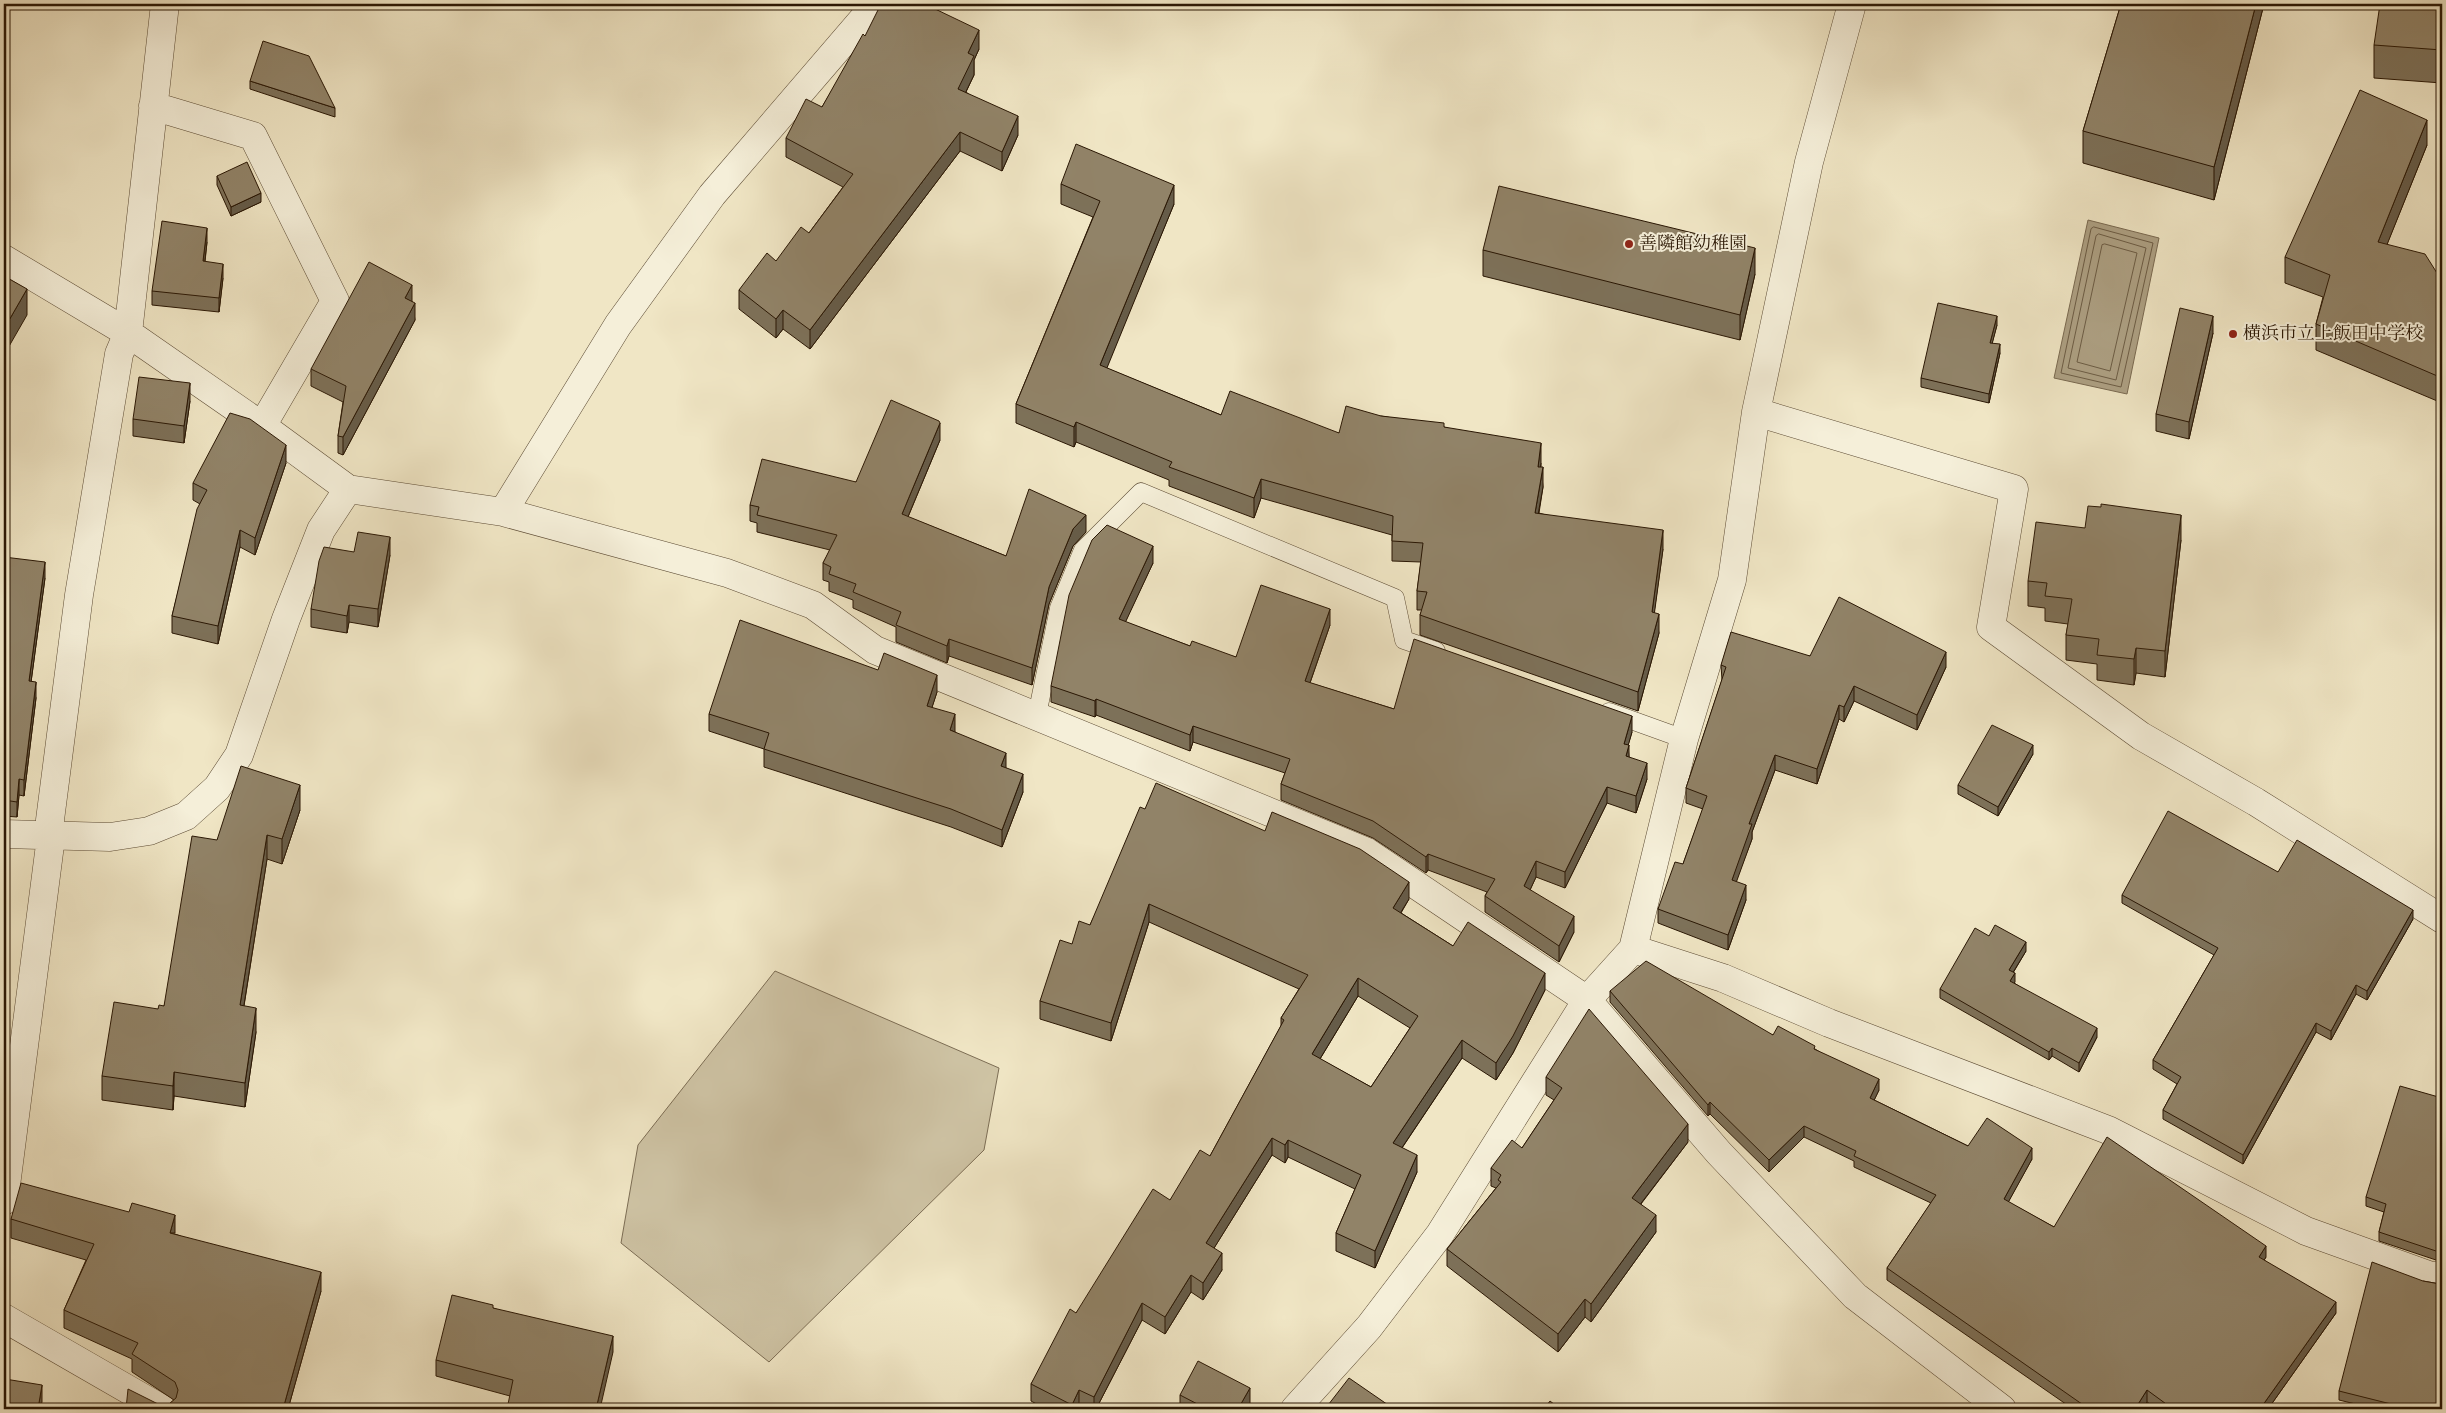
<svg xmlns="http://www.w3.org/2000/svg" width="2446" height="1413" font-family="'IM FELL English','Noto Serif JP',serif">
	<rect width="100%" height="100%" fill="#f0e6c5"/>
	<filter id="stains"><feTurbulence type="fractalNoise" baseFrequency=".004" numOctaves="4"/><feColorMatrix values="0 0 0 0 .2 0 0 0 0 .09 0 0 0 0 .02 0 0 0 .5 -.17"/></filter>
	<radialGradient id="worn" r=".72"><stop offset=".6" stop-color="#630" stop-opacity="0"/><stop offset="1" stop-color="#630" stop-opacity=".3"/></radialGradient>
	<path fill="#cec3a4" stroke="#7c6d54" d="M775,971L999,1068L984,1150L769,1362L621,1243L638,1145Z"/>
	<path fill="#ada083" stroke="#796950" d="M2088,220L2159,238L2127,394L2054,378Z"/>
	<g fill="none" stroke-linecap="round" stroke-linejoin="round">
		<path stroke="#6c5c44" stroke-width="1" d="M2094,227L2153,243L2121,387L2061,373L2091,229Z
			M2099,234L2146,248L2116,380L2068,368L2096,236Z
			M2105,244L2137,253L2110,371L2077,362L2102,245Z"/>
		<defs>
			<path id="lane" d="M1609,712L1684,739
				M1037,715L1059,608L1083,550L1141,492L1395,598L1404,640L1436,651"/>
			<path id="street" d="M153,106L253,136L335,301L262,426
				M4,259L128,333L262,426L348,489L503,512L727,573L813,605L875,650L1367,852L1587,1000L1719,1153L1855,1296L2002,1409
				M1756,412L2014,489L1991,627L2141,736L2256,802L2442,919
				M503,512L618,325L712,195L876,4
				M4,834L110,837L149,831L186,816L217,788L239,755L286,619L321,530L348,489
				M1633,949L1723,978L1829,1023L2108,1130L2306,1231L2428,1275L2442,1277
				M4,1201L51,837L50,820L79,595L119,354L128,333L165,4
				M4,1318L162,1409
				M1295,1409L1369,1327L1440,1234L1587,1000L1633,949L1684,739L1732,580L1756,412L1809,162L1852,4"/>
		</defs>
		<use href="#lane" stroke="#5c4b34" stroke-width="19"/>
		<use href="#street" stroke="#5c4b34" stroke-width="29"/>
		<use href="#lane" stroke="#f5efd9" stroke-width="18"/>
		<use href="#street" stroke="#f5efd9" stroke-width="28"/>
	</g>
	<path fill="#7d7159" stroke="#2a1704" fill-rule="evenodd" d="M2121,4H2264L2214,200L2083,163V131Z
		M2442,4V83L2374,78V45Z
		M936,9L979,49L974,60V75L966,92L1018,135L1002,171L960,151L810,349L783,329L776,338L739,309V290L776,261L809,233L843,187L786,157V138L822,107L865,36Z
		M250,81L335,108V117L250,89Z
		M2427,145L2387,244L2442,281V403L2316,350V324L2323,297L2285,283V257Z
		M217,176L261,202L231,216L217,185Z
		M1061,184L1174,204L1106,368L1221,415L1339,433L1381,416L1444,427L1541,463V467L1543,487L1539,513L1663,549L1654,613L1659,633L1638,711L1420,635V615L1422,610H1417V591L1421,562L1392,561V535L1261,498L1254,518L1169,486V480L1076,442L1074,447L1016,423V404L1093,217L1061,204Z
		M207,242L205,262L223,278L219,312L152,305V291Z
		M1483,250L1755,274L1740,340L1483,276Z
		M412,301L415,320L343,455L338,453V436L343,402L311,386V369Z
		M1997,325L1992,343L2000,353L1989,403L1921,387V378Z
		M2213,333L2189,439L2156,431V414Z
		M190,401L184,443L133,436V419Z
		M940,440L908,517L1006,556L1086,532L1073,546L1049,604L1032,685L949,656L947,663L896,642V627L853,608V600L829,591V582L823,580V563L830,550L757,532V523L750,521V505L856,482Z
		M286,463L255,555L240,547L218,644L172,633V616L200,504L193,500V483Z
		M2085,528L2181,540L2165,677L2136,673L2134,685L2097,680V664L2066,660V635L2068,624L2045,621V608L2028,606V581Z
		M354,552L390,555L378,627L349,622L347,633L311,627V609Z
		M4,557L45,578L31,682L36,698L24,796L19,795L17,817L4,816Z
		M1153,563L1125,622L1190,646L1236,657L1330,625L1310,683L1394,709L1632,732L1628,745L1629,757L1647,779L1636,813L1607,803L1565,888L1536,877L1530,890L1574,932L1559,962L1485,912V896L1487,892L1428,870L1426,873L1373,838L1281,800V784L1285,773L1193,742L1190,751L1096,715L1095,717L1051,702V686Z
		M1810,656L1946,667L1917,730L1854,701L1844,722L1839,719L1817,784L1775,770L1752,832V839L1736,881L1746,900L1728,950L1658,923V909L1683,864L1703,809L1686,803V788L1722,680L1721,665Z
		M937,692L932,707L955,732L1006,768L1023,792L1002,847L951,827L764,767V749L709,731V714Z
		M2033,754L1998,816L1958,794V785Z
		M1145,809L1409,899L1401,913L1453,946L1545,990L1513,1053L1496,1080L1462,1058L1402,1148L1417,1172L1375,1268L1336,1251V1233L1355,1189L1288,1157L1285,1163L1272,1155L1214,1248L1222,1270L1203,1300L1191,1292L1165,1334L1142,1320L1096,1409H1084L1079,1407L1078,1409H1046L1031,1401V1384L1076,1313L1170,1200L1210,1156L1281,1026V1018L1299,989L1149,922L1111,1041L1040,1019V1001L1072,944L1090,925ZM1358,996L1410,1028L1371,1087L1320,1059Z
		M300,810L282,864L267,859L244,1006L256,1032L245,1107L174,1096L173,1110L102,1100V1076L158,1009L164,1006L217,840Z
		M2278,872L2413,919L2367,1000L2356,994L2331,1040L2316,1032L2243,1164L2163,1119V1110L2177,1084L2153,1069V1060L2214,955L2122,903V895Z
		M1989,936L2026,951L2013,973L2014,983L2097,1037L2079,1072L2052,1056L2049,1060L1940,998V989Z
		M1610,991L1773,1035L1815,1049L1879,1090L1874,1100L1968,1146L2032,1159L2008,1202L2054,1227L2266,1257L2264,1260L2336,1313L2268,1409H2158L2147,1402L2142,1409H2073L1887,1280V1268L1931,1203L1854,1167V1161L1804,1137L1769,1172L1710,1114L1708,1116L1610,1002Z
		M1546,1077L1688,1142L1641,1204L1656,1232L1591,1322L1585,1317L1558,1352L1447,1266V1249L1496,1188L1491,1186V1168L1522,1148L1554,1100L1546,1095Z
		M2442,1098V1262L2379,1241V1232L2384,1212L2366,1206V1197Z
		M11,1219L175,1234L321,1291L288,1409H126L162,1406L169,1404L174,1400L132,1372V1359L64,1328V1310L86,1260L11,1238Z
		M2423,1281L2440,1284L2442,1409H2376L2339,1400V1391Z
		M493,1308L613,1352L510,1396L436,1376V1360Z
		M1180,1395L1250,1405L1248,1409H1180Z"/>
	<path fill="#665c49" stroke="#2a1704" d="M932,4H937L931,26V7Z
		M2256,4H2264L2214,200V167Z
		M979,30V49L974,60V75L958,108V89L968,53Z
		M1018,116V135L1002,171V152Z
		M2427,120V145L2378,267V242Z
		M960,132V151L810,349V330Z
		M1174,185V204L1100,385V365Z
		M261,193V202L231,216V207Z
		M207,228V242L203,276V261Z
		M1755,248V274L1740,340V315Z
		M223,264V278L219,312V298Z
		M412,285V302L405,298Z
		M27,289V315L4,355V329Z
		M415,303V320L343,455V437Z
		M783,310V329L776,338V319Z
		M1997,316V325L1990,352V343Z
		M2213,316V333L2189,439V422Z
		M2000,344V353L1989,403V394Z
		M5,363V388L4,389V364Z
		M190,383V401L184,443V426Z
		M1076,422V442L1074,447V427Z
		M940,423V440L902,531V514Z
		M1541,443V463L1538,486V467Z
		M286,445V463L255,555V538Z
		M1543,467V487L1535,532V513Z
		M1261,479V498L1254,518V498Z
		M1086,515V532L1073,546L1049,604L1032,685V668L1049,587L1073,529Z
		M2181,515V540L2165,677V651Z
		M240,530V547L218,644V626Z
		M1663,530V549L1652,631V612Z
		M390,537V555L378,627V609Z
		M1153,546V563L1119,636V619Z
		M45,562V578L29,697V681Z
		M349,605V622L347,633V616Z
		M1330,609V625L1305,697V681Z
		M1659,614V633L1638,711V692Z
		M949,639V656L947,663V646Z
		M2136,648V673L2134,685V659Z
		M1946,652V667L1917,730V715Z
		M937,675V692L927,723V706Z
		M36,682V698L24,796V780Z
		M1854,686V701L1844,722V707Z
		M1096,699V715L1095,717V701Z
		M1839,705V719L1817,784V769Z
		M955,714V732L950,730Z
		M1632,716V732L1624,760V744Z
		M1193,726V742L1190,751V735Z
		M1629,745V762L1626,756Z
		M2033,745V754L1998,816V807Z
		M1006,753V770L1001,766Z
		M1775,755V770L1752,832V839L1732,894V880L1749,824Z
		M1647,763V779L1636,813V796Z
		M1023,774V792L1002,847V830Z
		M19,779V795L17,817V802Z
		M300,785V810L282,864V839Z
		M1607,787V803L1565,888V872Z
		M267,835V859L240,1030V1005Z
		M1428,854V870L1426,873V857Z
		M1536,861V877L1524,903V886Z
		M1409,882V899L1393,925V908Z
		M1746,885V900L1728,950V935Z
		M1149,904V922L1111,1041V1023Z
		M2413,910V919L2367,1000V991Z
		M1574,916V932L1559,962V946Z
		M2026,942V951L2009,979V970Z
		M1545,973V990L1513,1053L1496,1080V1063Z
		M2015,973V982L2010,990V981Z
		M1358,978V996L1312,1072V1054Z
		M2356,985V994L2331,1040V1031Z
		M256,1008V1032L245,1107V1083Z
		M2316,1023V1032L2243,1164V1155Z
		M2097,1028V1037L2079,1072V1063Z
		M1462,1040V1058L1393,1161V1143Z
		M2052,1048V1056L2049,1060V1052Z
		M174,1072V1096L173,1110V1086Z
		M1879,1079V1090L1870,1109V1098Z
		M1710,1102V1114L1708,1116V1105Z
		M1688,1124V1142L1632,1215V1198Z
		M1804,1126V1137L1769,1172V1160Z
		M1272,1138V1155L1206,1261V1243Z
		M1288,1140V1157L1285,1163V1145Z
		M2032,1148V1159L2004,1210V1199Z
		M1417,1155V1172L1375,1268V1251Z
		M175,1215V1233H170Z
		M1656,1215V1232L1591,1322V1304Z
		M2266,1246V1257L2259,1269V1257Z
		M1222,1253V1270L1203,1300V1283Z
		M321,1272V1291L288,1409H283Z
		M1191,1275V1292L1165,1334V1317Z
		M1585,1299V1317L1558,1352V1334Z
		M2336,1302V1313L2268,1409H2260Z
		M1142,1303V1320L1096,1409H1094V1397Z
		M613,1336V1352L600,1409H596Z
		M42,1385V1402L40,1409H38Z
		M1250,1388V1405L1248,1409H1238Z
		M1079,1390V1407L1078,1409H1072V1405Z
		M2147,1390V1402L2142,1409H2135Z"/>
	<path fill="#918368" stroke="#2a1704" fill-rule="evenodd" d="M881,4H932L931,7L979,30L968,53L974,56L958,89L1018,116L1002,152L960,132L810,330L783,310L776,319L739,290L767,253L776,261L801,227L809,233L853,174L786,138L806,99L822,107L863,34L865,36Z
		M2121,4H2256L2214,167L2083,131Z
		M2380,4H2442V50L2374,45Z
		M263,41L309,56L335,108L250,81Z
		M2360,90L2427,120L2378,242L2425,254L2442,281V378L2316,324L2330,275L2285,257Z
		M1076,144L1174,185L1100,365L1221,415L1230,391L1339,433L1346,406L1381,416L1444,423V427L1541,443L1538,467H1543L1535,513L1663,530L1652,612L1659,614L1638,692L1420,615L1427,592L1417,591L1423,543L1392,541L1393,516L1261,479L1254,498L1169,467L1172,462L1076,422L1074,427L1016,404L1100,201L1061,184Z
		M247,162L261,193L231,207L217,176Z
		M1499,186L1755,248L1740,315L1483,250Z
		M162,221L207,228L203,261L223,264L219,298L152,291Z
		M369,262L412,285L405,298L415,303L343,437L338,436L346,386L311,369Z
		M4,276L27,289L4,329Z
		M1938,303L1997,316L1990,343L2000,344L1989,394L1921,378Z
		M2180,308L2213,316L2189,422L2156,414Z
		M139,377L190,383L184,426L133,419Z
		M891,400L939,421L940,423L902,514L1006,556L1029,489L1086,515L1073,529L1049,587L1032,668L949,639L947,646L896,625L901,612L853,592L856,584L829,574L831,567L823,563L837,535L757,515L759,507L750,505L762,459L856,482Z
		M230,413L250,419L286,445L255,538L240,530L218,626L172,616L197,509L207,490L193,483Z
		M2101,504L2181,515L2165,651L2136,648L2134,659L2097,655L2099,639L2066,635L2072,599L2045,596L2047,583L2028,581L2036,522L2085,528L2088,506L2101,507Z
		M1107,525L1153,546L1119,619L1190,646L1192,641L1236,657L1261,585L1330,609L1305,681L1394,709L1414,639L1632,716L1624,744L1629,745L1626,756L1647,763L1636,796L1607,787L1565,872L1536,861L1524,886L1574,916L1559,946L1485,896L1495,879L1428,854L1426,857L1373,821L1281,784L1290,759L1193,726L1190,735L1096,699L1095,701L1051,686L1069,595L1092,540Z
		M358,532L390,537L378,609L349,605L347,616L311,609L319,561L324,547L354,552Z
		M4,557L45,562L29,681L36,682L24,780L19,779L17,802L4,800Z
		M1839,597L1946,652L1917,715L1854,686L1844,707L1839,705L1817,769L1775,755L1749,824H1752L1732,880L1746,885L1728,935L1658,909L1675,862L1683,864L1707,796L1686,788L1726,667L1721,665L1731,632L1810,656Z
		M740,620L878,670L884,653L937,675L927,706L955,714L950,730L1006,753L1001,766L1023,774L1002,830L951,809L764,749L769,733L709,714Z
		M1992,725L2033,745L1998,807L1958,785Z
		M241,766L300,785L282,839L267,835L240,1005L256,1008L245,1083L174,1072L173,1086L102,1076L114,1002L158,1009L159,1005L164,1006L192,836L217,840Z
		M1156,783L1265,831L1272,812L1360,849L1409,882L1393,908L1453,946L1468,922L1545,973L1513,1036L1496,1063L1462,1040L1393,1143L1417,1155L1375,1251L1336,1233L1361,1175L1288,1140L1285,1145L1272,1138L1206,1243L1222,1253L1203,1283L1191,1275L1165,1317L1142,1303L1094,1397L1079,1390L1072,1405L1031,1384L1070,1309L1076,1313L1153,1189L1170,1200L1200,1150L1210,1156L1284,1020L1281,1018L1308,975L1149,904L1111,1023L1040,1001L1060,940L1072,944L1079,921L1090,925L1140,807L1145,809ZM1358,978L1418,1016L1371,1087L1312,1054Z
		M2168,811L2278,872L2297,840L2413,910L2367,991L2356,985L2331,1031L2316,1023L2243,1155L2163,1110L2181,1077L2153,1060L2218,948L2122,895Z
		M1995,925L2026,942L2009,970L2015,973L2010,981L2097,1028L2079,1063L2052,1048L2049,1052L1940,989L1975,928L1989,936Z
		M1646,961L1773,1035L1778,1026L1815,1046L1814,1049L1879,1079L1870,1098L1968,1146L1987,1118L2032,1148L2004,1199L2054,1227L2107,1137L2266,1246L2259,1257L2336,1302L2260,1409H2173L2147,1390L2135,1409H2089L1887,1268L1936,1195L1854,1156L1856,1151L1804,1126L1769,1160L1710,1102L1708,1105L1610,991Z
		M1589,1009L1688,1124L1632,1198L1656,1215L1591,1304L1585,1299L1558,1334L1447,1249L1501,1182L1498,1180L1501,1175L1491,1168L1512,1140L1522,1148L1562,1088L1546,1077Z
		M2400,1086L2442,1098V1253L2379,1232L2386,1204L2366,1197Z
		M21,1183L129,1212L132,1203L175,1215L170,1233L321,1272L283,1409H126L128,1389L162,1406L169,1404L176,1398L178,1390L175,1382L132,1354L138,1343L64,1310L94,1244L11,1219Z
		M2372,1262L2423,1281L2440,1284L2442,1283V1409H2392L2395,1405L2339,1391Z
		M452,1295L493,1305V1308L613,1336L596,1409H507L513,1380L436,1360Z
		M1198,1361L1250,1388L1238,1409H1207L1180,1395Z
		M1349,1378L1394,1409H1325Z
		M5,1379L42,1385L38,1409H4V1382L5,1383Z
		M1550,1401L1560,1409H1544Z"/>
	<g fill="#8f2418" stroke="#f5efd9" stroke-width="2">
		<circle cx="1629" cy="244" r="5"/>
		<circle cx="2233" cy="334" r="5"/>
	</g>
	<g text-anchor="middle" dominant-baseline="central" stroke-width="4" stroke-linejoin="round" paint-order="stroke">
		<g font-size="18" fill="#2a1704" stroke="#f5efd9" text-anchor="start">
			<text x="1639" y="244">善隣館幼稚園</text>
			<text x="2243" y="334">横浜市立上飯田中学校</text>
		</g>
	</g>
	<rect width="2446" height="1413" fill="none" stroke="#f0e6c5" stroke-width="20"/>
	<rect x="5" y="5" width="2436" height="1403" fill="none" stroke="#2a1704" stroke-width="2.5"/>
	<rect x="10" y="10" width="2426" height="1393" fill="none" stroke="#2a1704"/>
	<rect width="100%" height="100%" filter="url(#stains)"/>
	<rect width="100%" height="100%" fill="url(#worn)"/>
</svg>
